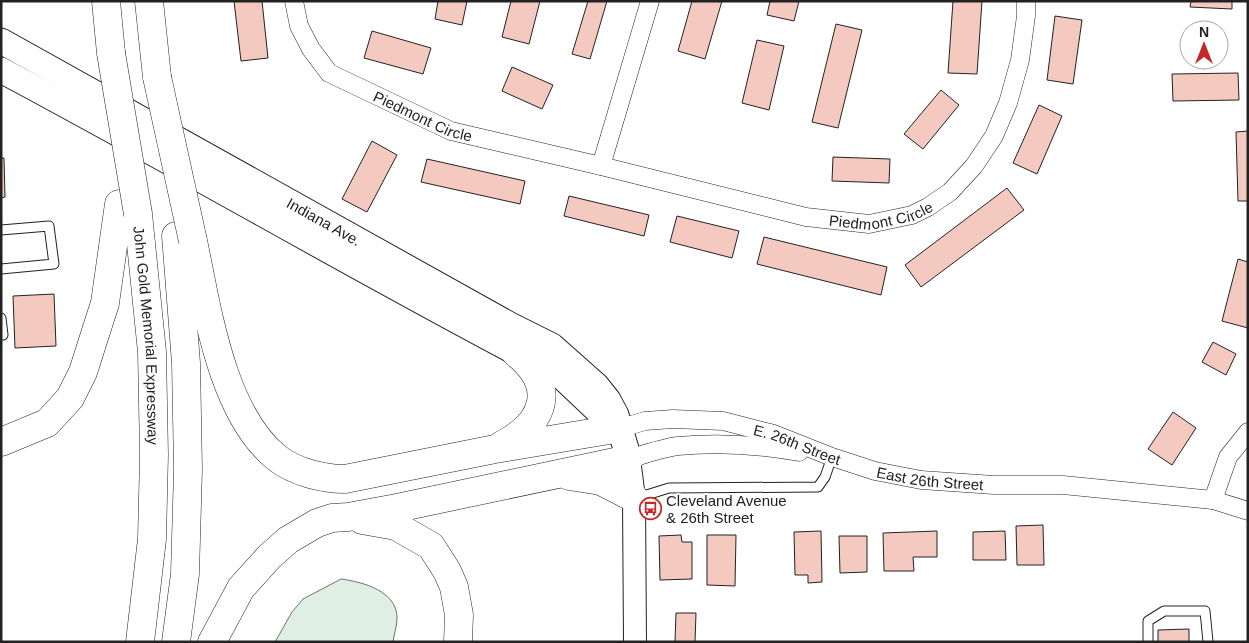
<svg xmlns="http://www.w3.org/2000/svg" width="1249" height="643" font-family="Arial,sans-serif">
	<rect width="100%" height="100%" fill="#fff"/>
	<path fill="#e0efe3" stroke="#6f6f6f" d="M341,579C363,582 397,591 397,618C397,626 394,634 393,642H275L292,612L303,599Z"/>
	<path fill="#f3c9c0" stroke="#222" d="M234,1H262L268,58L241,61Z
		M438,1H467L462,25L435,19Z
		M511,1H540L529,44L502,37Z
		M588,1H607L590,59L572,54Z
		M692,1H722L705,59L678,51Z
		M770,1H799L794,21L767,15Z
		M953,1H982L977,74L948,73Z
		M1191,1H1232V9L1190,7Z
		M1055,16L1082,20L1073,84L1047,80Z
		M836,24L862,30L838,128L812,122Z
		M372,31L431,48L423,74L364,58Z
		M757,40L784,46L769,110L742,103Z
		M512,67L553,85L542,109L502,91Z
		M1238,73L1239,100L1173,101L1172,74Z
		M941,90L959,105L923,149L904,134Z
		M1039,105L1062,116L1037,174L1013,163Z
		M1248,131V201H1238L1236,132Z
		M372,141L397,155L367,212L342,199Z
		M833,157L890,159L889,183L832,181Z
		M1,158H4L5,197L1,198Z
		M427,159L525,181L520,204L421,182Z
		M1007,188L1024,210L921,287L905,265Z
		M569,196L649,215L644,236L564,216Z
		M677,216L739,231L732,258L670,242Z
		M764,237L887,267L881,295L757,264Z
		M1238,259L1248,262V328L1222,321Z
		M54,294L56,346L15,348L13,296Z
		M1213,342L1236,354L1226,375L1202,362Z
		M1173,412L1196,428L1172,465L1148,449Z
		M1043,525L1044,565H1017L1016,526Z
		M821,531L822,582L808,583V575H795L794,532Z
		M937,531V557H913L914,571H884L883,533Z
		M1005,531L1006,560H973V532Z
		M681,535L682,542H692V579L660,580L659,536Z
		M707,535H736L735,586L707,585Z
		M839,536H867V572L840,573Z
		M676,613H696L695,642H675Z
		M1189,629V642H1158V630Z"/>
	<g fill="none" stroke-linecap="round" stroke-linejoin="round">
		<defs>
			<path id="service" d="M1,230L49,226L54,264L1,269
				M1,318L3,335H1
				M637,498L669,488L818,487L825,477L832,457
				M1148,642V621L1164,611H1205L1208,642"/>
			<g id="minor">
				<path id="s1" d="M294,1L299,26L311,49L329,73L451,131L601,166L806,217L869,224L912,215L928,207L950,192L974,166L994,136L1008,103L1020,60L1026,16V1"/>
				<path d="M601,166L650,1"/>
				<path id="s2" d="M621,428L645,421L673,419L723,421L774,434L832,457L875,471L921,480L994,485H1063L1213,500L1248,511"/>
				<path d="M629,459C645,454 662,448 678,446C718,442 760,445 799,452"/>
				<path d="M1213,500L1228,457L1248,432"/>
			</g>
			<path id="tertiary" d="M629,459L634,498L635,642"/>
			<g id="secondary">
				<path id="s3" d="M1,41L510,325L552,346L596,385L608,400L616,415L629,459"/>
				<path d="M1,70C189,170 372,278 561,376L599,412L613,422"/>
			</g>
			<g id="motorway">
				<path d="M106,1L111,53"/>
				<path d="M149,1L157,77"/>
				<path id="s4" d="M138,214L152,352L154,455L152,539L140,642"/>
				<path d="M176,236L186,363L188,469L185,574L176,642"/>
				<path d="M193,241C207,307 221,413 277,458C295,472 323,479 345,479L495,449L621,428"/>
				<path d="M1,442L47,423L70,398L83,372L105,303L119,204"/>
				<path d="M502,445C546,422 557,386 516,353"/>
				<path d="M569,476L601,481L634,498"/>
				<path d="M362,520L396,526L431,546L447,571L454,587L459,615L458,642"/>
				<path d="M212,642L241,588L269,557L288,540L317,523L332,518L348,517L397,508L629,459"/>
			</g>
		</defs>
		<use href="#service" stroke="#222" stroke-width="11"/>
		<use href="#minor" stroke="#222" stroke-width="19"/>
		<use href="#tertiary" stroke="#222" stroke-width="24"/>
		<use href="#secondary" stroke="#222" stroke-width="27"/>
		<use href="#motorway" stroke="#222" stroke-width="29"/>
		<use href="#service" stroke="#fff" stroke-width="9"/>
		<use href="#minor" stroke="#fff" stroke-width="18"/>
		<use href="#tertiary" stroke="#fff" stroke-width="22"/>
		<use href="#secondary" stroke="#fff" stroke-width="25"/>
		<use href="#motorway" stroke="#fff" stroke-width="28"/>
		<defs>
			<path id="motorway-bridge" d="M111,53L138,214
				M157,77L193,241"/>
		</defs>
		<use href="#motorway-bridge" stroke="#222" stroke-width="29" stroke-linecap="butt"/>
		<use href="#motorway-bridge" stroke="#fff" stroke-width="28"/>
	</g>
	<defs>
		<symbol id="bus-ring" viewBox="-11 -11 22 22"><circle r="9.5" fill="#fff" stroke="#c62828" stroke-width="1.5"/><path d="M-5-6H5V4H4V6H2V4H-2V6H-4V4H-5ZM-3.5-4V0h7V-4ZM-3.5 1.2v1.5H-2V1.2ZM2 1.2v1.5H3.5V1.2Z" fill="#c62828"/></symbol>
	</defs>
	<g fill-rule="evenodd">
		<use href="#bus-ring" x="638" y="496" width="25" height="25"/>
	</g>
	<g text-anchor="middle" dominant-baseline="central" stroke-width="4" stroke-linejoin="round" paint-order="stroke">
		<g font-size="15" fill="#222" stroke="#fff">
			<text stroke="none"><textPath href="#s1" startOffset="185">Piedmont Circle</textPath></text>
			<text stroke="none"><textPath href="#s1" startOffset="658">Piedmont Circle</textPath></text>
			<text stroke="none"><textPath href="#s3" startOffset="370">Indiana Ave.</textPath></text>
			<text stroke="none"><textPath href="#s4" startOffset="122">John Gold Memorial Expressway</textPath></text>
			<text stroke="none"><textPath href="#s2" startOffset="181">E. 26th Street</textPath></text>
			<text stroke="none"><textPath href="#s2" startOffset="319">East 26th Street</textPath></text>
		</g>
		<g font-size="15" fill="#222" stroke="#fff" text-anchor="start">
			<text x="666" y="500">Cleveland Avenue<tspan x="666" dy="17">&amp; 26th Street</tspan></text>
		</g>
	</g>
	<rect width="1249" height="643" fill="none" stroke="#222222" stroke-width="5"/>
	<g transform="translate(1204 45)"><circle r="24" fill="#ffffff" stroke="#a7a7a7"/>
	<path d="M0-4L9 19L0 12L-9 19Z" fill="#c62828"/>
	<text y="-8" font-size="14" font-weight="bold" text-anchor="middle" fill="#222222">N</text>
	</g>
</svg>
